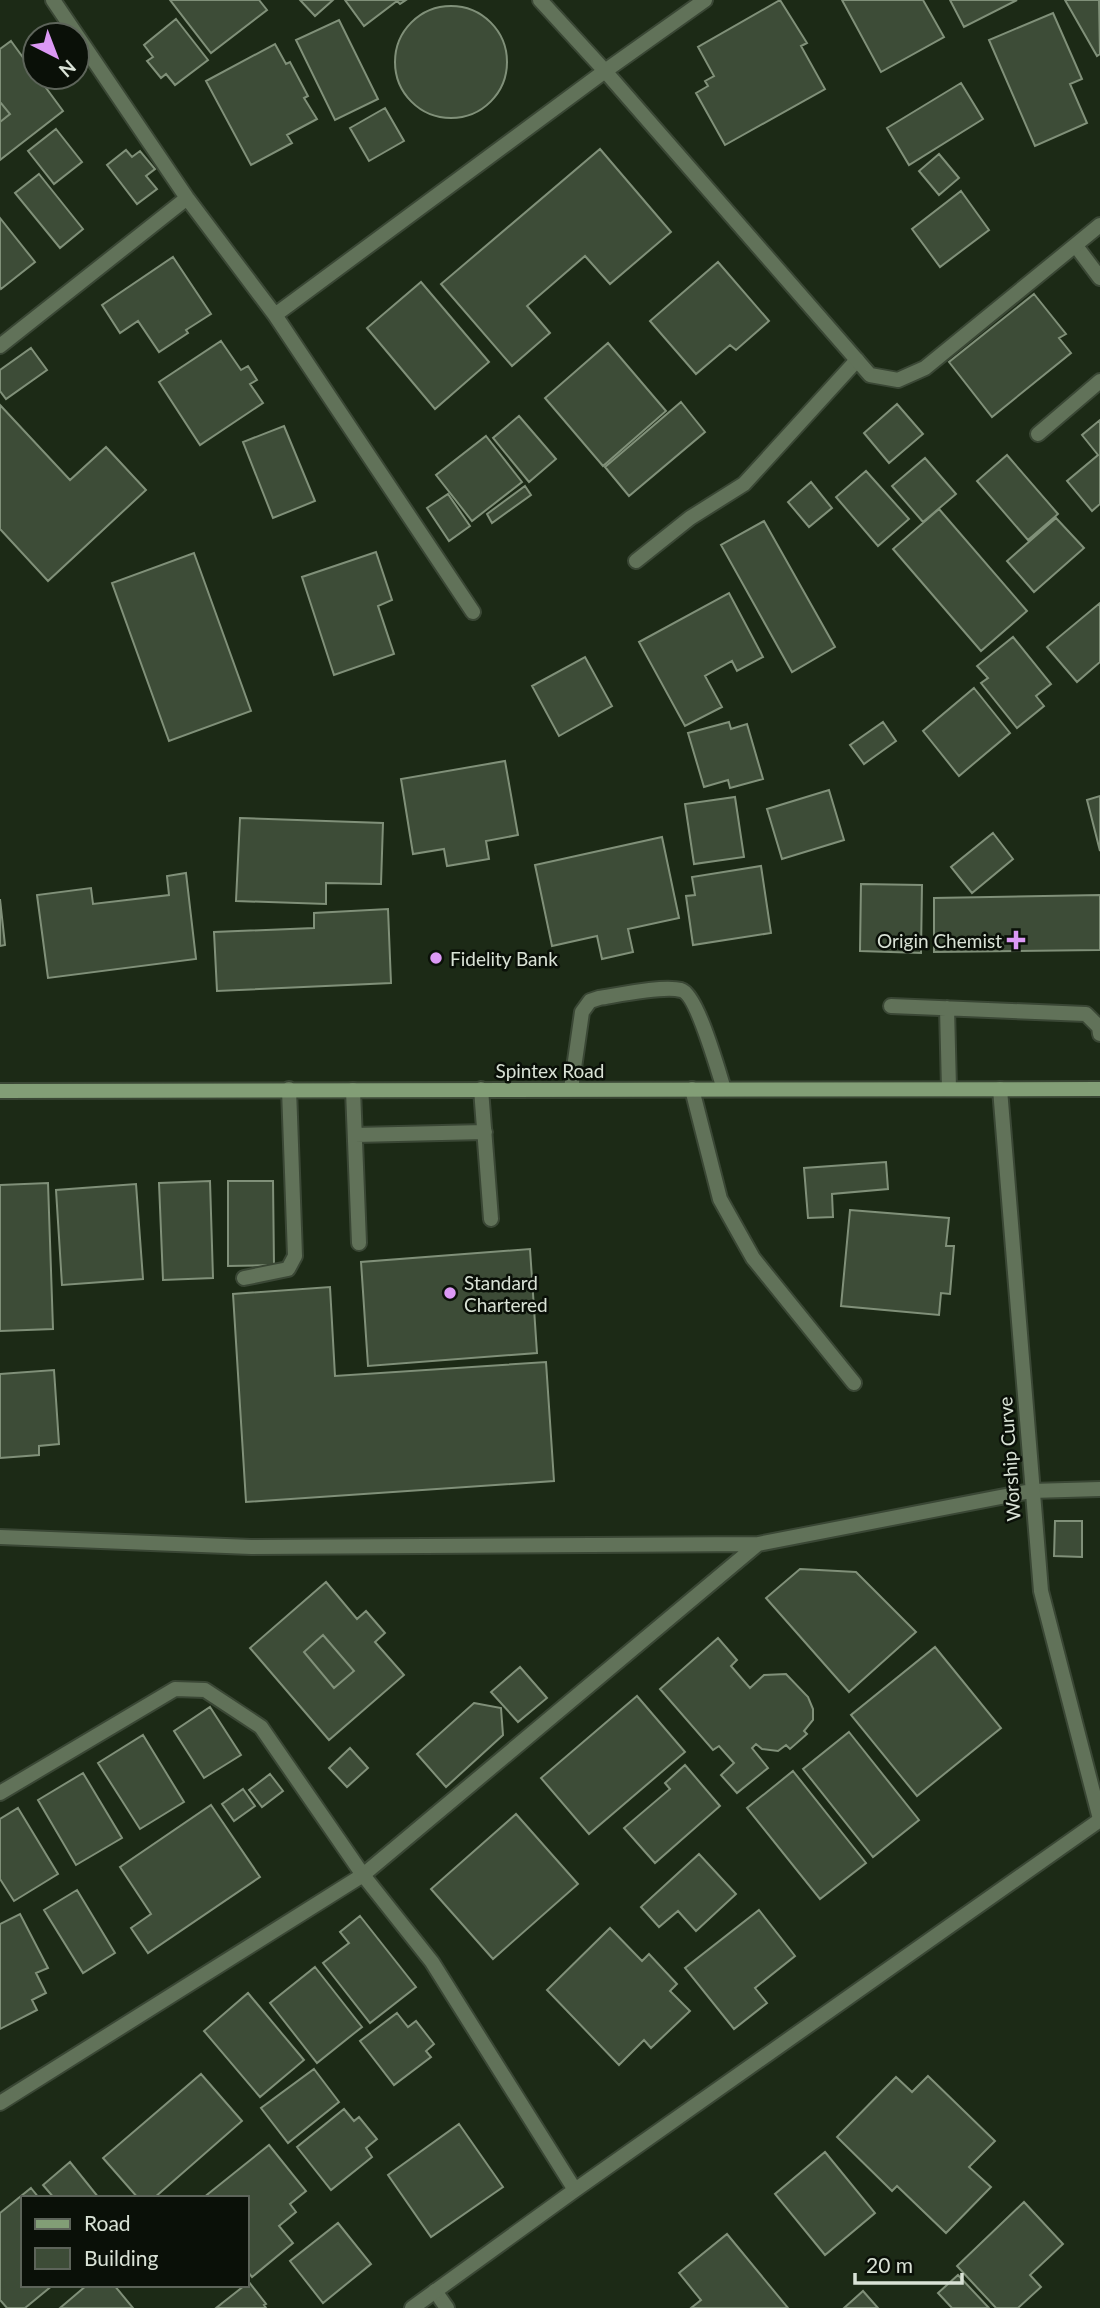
<svg xmlns="http://www.w3.org/2000/svg" width="1100" height="2308" font-family="Lato,sans-serif">
	<rect width="100%" height="100%" fill="#1c2a16"/>
	<path fill="#3d4c37" stroke="#809079" stroke-width="2" fill-rule="evenodd" d="M170,0H259L267,10L211,53Z
		M300,0H333L315,16Z
		M345,0H406L400,4L397,1L364,26Z
		M780,0L807,43L801,46L825,89L725,145L696,93L708,86L705,81L714,76L698,47Z
		M842,0H923L944,37L881,72Z
		M950,0H1017L964,27Z
		M1065,0H1099L1100,54L1097,56Z
		M395 62a56 56 0 1 1 112 0a56 56 0 1 1-112 0Z
		M1053,13L1082,79L1070,84L1087,123L1035,146L989,40Z
		M176,19L208,60L175,85L166,74L161,78L147,61L153,57L144,45Z
		M339,20L378,99L335,120L296,40Z
		M11,41L35,74V77H38L63,111L0,160V122L10,114L0,102V49Z
		M275,44L286,64L290,62L308,96L304,98L317,119L287,135L292,143L251,165L206,81Z
		M961,83L983,119L909,165L887,128Z
		M0,102L10,114L0,122Z
		M385,108L404,141L369,161L350,128Z
		M56,129L82,162L54,184L28,151Z
		M600,149L671,232L610,284L585,256L527,306L550,333L512,366L441,284Z
		M126,150L132,157L140,151L155,169L146,176L157,189L137,204L107,165Z
		M939,154L959,178L939,195L919,171Z
		M39,174L83,229L60,248L15,193Z
		M961,191L989,230L940,267L912,229Z
		M0,218L35,262L1,289L0,287Z
		M173,257L211,314L186,330L188,333L159,352L138,321L120,333L102,305Z
		M718,262L769,321L736,350L730,345L696,374L650,321Z
		M421,282L489,362L435,409L367,328Z
		M1034,294L1066,334L1059,338L1071,353L992,417L949,362Z
		M221,341L241,370L248,366L257,380L250,384L263,403L200,445L159,382Z
		M608,343L666,411L603,466L545,398Z
		M31,348L47,370L6,399L0,391V370Z
		M681,402L705,432L629,496L605,467Z
		M897,404L923,434L889,463L864,433Z
		M0,405L70,480L106,447L146,490L48,581L0,529Z
		M519,416L556,459L529,482L493,438Z
		M1100,420V504L1092,511L1067,481L1098,455L1082,435Z
		M284,426L315,501L273,518L243,442Z
		M486,436L522,482L472,521L436,475Z
		M1007,455L1058,514L1028,540L977,481Z
		M925,458L956,494L923,522L892,486Z
		M866,471L909,519L878,546L836,497Z
		M811,482L832,508L809,527L788,502Z
		M525,486L531,495L492,523L487,514Z
		M448,494L470,526L449,541L427,508Z
		M939,509L1027,611L981,651L893,549Z
		M1056,518L1084,548L1034,592L1007,561Z
		M764,521L835,647L792,672L721,545Z
		M376,552L392,600L378,606L394,654L334,675L302,577Z
		M194,553L251,711L169,741L112,583Z
		M729,593L763,657L737,671L732,661L705,676L722,707L685,726L639,642Z
		M1100,603V662L1077,682L1047,647Z
		M1013,637L1051,684L1036,696L1044,706L1017,728L981,683L988,678L977,666Z
		M585,657L612,706L559,736L532,686Z
		M974,688L1010,733L959,776L923,731Z
		M729,722L731,729L747,724L763,779L730,788L728,780L704,787L688,733Z
		M883,722L896,741L864,764L850,745Z
		M505,761L518,835L486,841L489,859L447,866L444,849L413,854L401,779Z
		M829,790L844,840L782,859L767,809Z
		M1100,796V851L1087,800Z
		M735,797L744,857L694,864L685,804Z
		M240,818L383,823L381,884L326,883V904L236,901Z
		M993,833L1013,859L972,893L951,867Z
		M662,837L679,918L628,929L633,952L602,959L597,936L552,946L535,865Z
		M761,866L771,933L693,945L686,896L695,895L692,877Z
		M186,873L196,959L48,978L37,895L91,888L93,904L169,895L167,876Z
		M861,884L922,885L921,953L860,951Z
		M1100,895V950L934,952V898Z
		M0,899L5,945L0,946Z
		M388,909L391,983L217,991L214,932L314,928V913Z
		M886,1162L888,1189L832,1194L833,1217L808,1218L804,1168Z
		M210,1181L213,1278L163,1280L159,1183Z
		M228,1181H273L274,1265L228,1266Z
		M48,1183L53,1329L0,1331V1185Z
		M136,1184L143,1279L62,1285L56,1190Z
		M850,1210L949,1218L946,1246H954L950,1294L941,1293L939,1315L841,1306Z
		M530,1249L537,1353L368,1366L361,1262Z
		M330,1287L335,1376L546,1362L554,1481L246,1502L233,1294Z
		M54,1370L59,1444L39,1446V1455L0,1458V1374Z
		M1055,1521H1082V1557L1054,1556Z
		M800,1569L856,1572L916,1632L849,1692L766,1598Z
		M326,1582L357,1619L366,1611L385,1633L375,1642L404,1675L329,1740L250,1648ZM323,1635L354,1671L334,1688L304,1652Z
		M323,1635L354,1671L334,1688L304,1652Z
		M718,1638L737,1660L731,1666L750,1688L764,1675L786,1674L808,1697L813,1709V1720L804,1731L807,1734L790,1749L786,1745L778,1751L762,1749L756,1744L752,1748L768,1768L737,1793L721,1775L734,1763L719,1746L713,1750L660,1689Z
		M935,1647L1001,1728L917,1796L851,1715Z
		M520,1667L547,1698L518,1722L491,1692Z
		M637,1696L685,1752L589,1834L541,1778Z
		M474,1703L501,1708L503,1735L446,1787L417,1754Z
		M210,1707L241,1755L204,1778L174,1731Z
		M849,1732L919,1820L873,1857L803,1769Z
		M143,1735L184,1802L140,1829L98,1763Z
		M350,1748L368,1768L347,1787L329,1768Z
		M685,1765L720,1806L655,1863L624,1828L670,1789L665,1783Z
		M793,1771L866,1863L820,1899L747,1808Z
		M83,1773L122,1838L76,1865L38,1800Z
		M270,1774L283,1791L262,1807L249,1790Z
		M243,1789L255,1806L234,1821L222,1804Z
		M211,1805L260,1877L148,1953L131,1928L151,1914L120,1867Z
		M18,1808L58,1874L14,1901L0,1879V1819Z
		M516,1814L578,1884L493,1959L431,1889Z
		M699,1854L736,1894L696,1931L678,1911L659,1927L641,1907Z
		M77,1890L115,1953L83,1973L44,1910Z
		M759,1910L795,1956L755,1988L767,2003L734,2029L685,1968Z
		M20,1914L48,1968L36,1973L46,1993L32,2000L37,2010L0,2029V1924Z
		M360,1916L416,1987L370,2023L323,1963L349,1943L340,1932Z
		M610,1928L642,1961L649,1954L677,1984L670,1991L690,2011L651,2048L644,2040L619,2065L547,1990Z
		M315,1967L362,2027L317,2063L270,2003Z
		M248,1993L304,2060L260,2097L204,2031Z
		M397,2013L408,2027L416,2021L434,2044L426,2051L431,2057L394,2085L360,2041Z
		M314,2069L339,2102L288,2143L261,2108Z
		M201,2074L242,2121L154,2198H138L103,2158Z
		M928,2076L995,2141L969,2167L991,2187L946,2233L897,2186L892,2191L837,2137L896,2077L912,2092Z
		M344,2109L354,2121L359,2117L377,2139L366,2148L372,2157L331,2190L297,2147Z
		M459,2124L503,2187L431,2237L388,2175Z
		M269,2145L306,2191L290,2204L296,2212L279,2226L293,2243L252,2277L247,2271V2198H203Z
		M825,2152L875,2213L825,2255L775,2194Z
		M70,2162L99,2198H54L43,2185Z
		M31,2188L39,2198H23V2285H53L25,2308H7L0,2300V2213Z
		M1024,2202L1063,2244L1030,2275L1041,2287L1018,2308H996L957,2266Z
		M338,2223L371,2264L323,2303L290,2261Z
		M727,2234L788,2308H691L701,2300L679,2273Z
		M958,2275L989,2308H952L938,2293Z
		M249,2282L266,2304L264,2305L266,2308H216Z
		M87,2285H114L133,2308H60Z
		M863,2291L878,2308H844Z"/>
	<g fill="none" stroke-linecap="round" stroke-linejoin="round">
		<defs>
			<path id="lane" d="M1076,246L1100,278
				M1038,434L1100,381
				M636,561L690,518L744,484L857,360
				M891,1006L1086,1014L1099,1027L1100,1034
				M947,1008L949,1089
				M481,1089L491,1219
				M571,1089L582,1012L590,1001L599,998C618,995 664,985 681,990C697,994 718,1071 724,1089
				M692,1089L720,1199L753,1258L854,1383
				M353,1090L359,1243
				M355,1135L485,1132
				M244,1278L288,1269L295,1256L289,1089
				M1031,1491L1100,1489
				M435,2291L447,2308"/>
			<path id="street" d="M53,0L187,198L275,315L473,612
				M540,0L605,71L870,375L898,380L925,368L1100,225
				M275,315L605,71L705,0
				M0,346L187,198
				M1000,1089L1041,1591L1100,1819
				M0,1537L251,1547L758,1544L1031,1491
				M0,1793L175,1689L205,1690L261,1727L363,1875L432,1962L575,2190
				M0,2103L363,1875L758,1544
				M412,2308L575,2190L1100,1820"/>
			<path id="secondary" d="M0,1091L1100,1089"/>
		</defs>
		<use href="#lane" stroke="#3a4735" stroke-width="18"/>
		<use href="#street" stroke="#3a4735" stroke-width="18"/>
		<use href="#secondary" stroke="#3a4735" stroke-width="18"/>
		<use href="#lane" stroke="#617259" stroke-width="14"/>
		<use href="#street" stroke="#617259" stroke-width="14"/>
		<use href="#secondary" stroke="#829e76" stroke-width="14"/>
	</g>
	<g fill="#dc99f5" stroke="#0a1008" stroke-width="2.5">
		<path d="M1012.5 929.5h7v7h7v7h-7v7h-7v-7h-7v-7h7z"/>
		<circle cx="436" cy="958" r="7"/>
		<circle cx="450" cy="1293" r="7"/>
	</g>
	<g text-anchor="middle" dominant-baseline="central" stroke-width="5" stroke-linejoin="round" paint-order="stroke">
		<g font-size="19" fill="#d9e2d6" stroke="#0a1008" text-anchor="start">
			<text x="1002" y="940" text-anchor="end">Origin Chemist</text>
			<text x="450" y="958">Fidelity Bank</text>
			<text x="464" y="1282">Standard<tspan x="464" dy="22">Chartered</tspan></text>
		</g>
		<g font-size="19" fill="#d9e2d6" stroke="#0a1008">
			<text x="550" y="1070">Spintex Road</text>
			<text transform="translate(1009 1459) rotate(-94)">Worship Curve</text>
		</g>
	</g>
	<rect x="21" y="2196" width="228" height="91" fill="#0a1008" stroke="#5d645a" stroke-width="2"/>
	<rect x="35" y="2219" width="35" height="10" fill="#829e76" stroke="#5d645a" stroke-width="2"/>
	<text x="84" y="2231" font-size="21" fill="#d9e2d6">Road</text>
	<rect x="35" y="2248" width="35" height="21" fill="#3d4c37" stroke="#5d645a" stroke-width="2"/>
	<text x="84" y="2266" font-size="21" fill="#d9e2d6">Building</text>
	<g transform="translate(56 56) rotate(138)"><circle r="33" fill="#0a1008" stroke="#5d645a" stroke-width="2"/>
	<path d="M0-5L12 26L0 18L-12 26Z" fill="#dc99f5"/>
	<text y="-10" font-size="19" font-weight="bold" text-anchor="middle" fill="#d9e2d6">N</text>
	</g>
	<path d="M855 2273v10h107v-10" fill="none" stroke="#d9e2d6" stroke-width="3.5"/>
	<text x="866" y="2273" font-size="21" fill="#d9e2d6" stroke="#0a1008" stroke-width="5" paint-order="stroke">20 m</text>
</svg>
